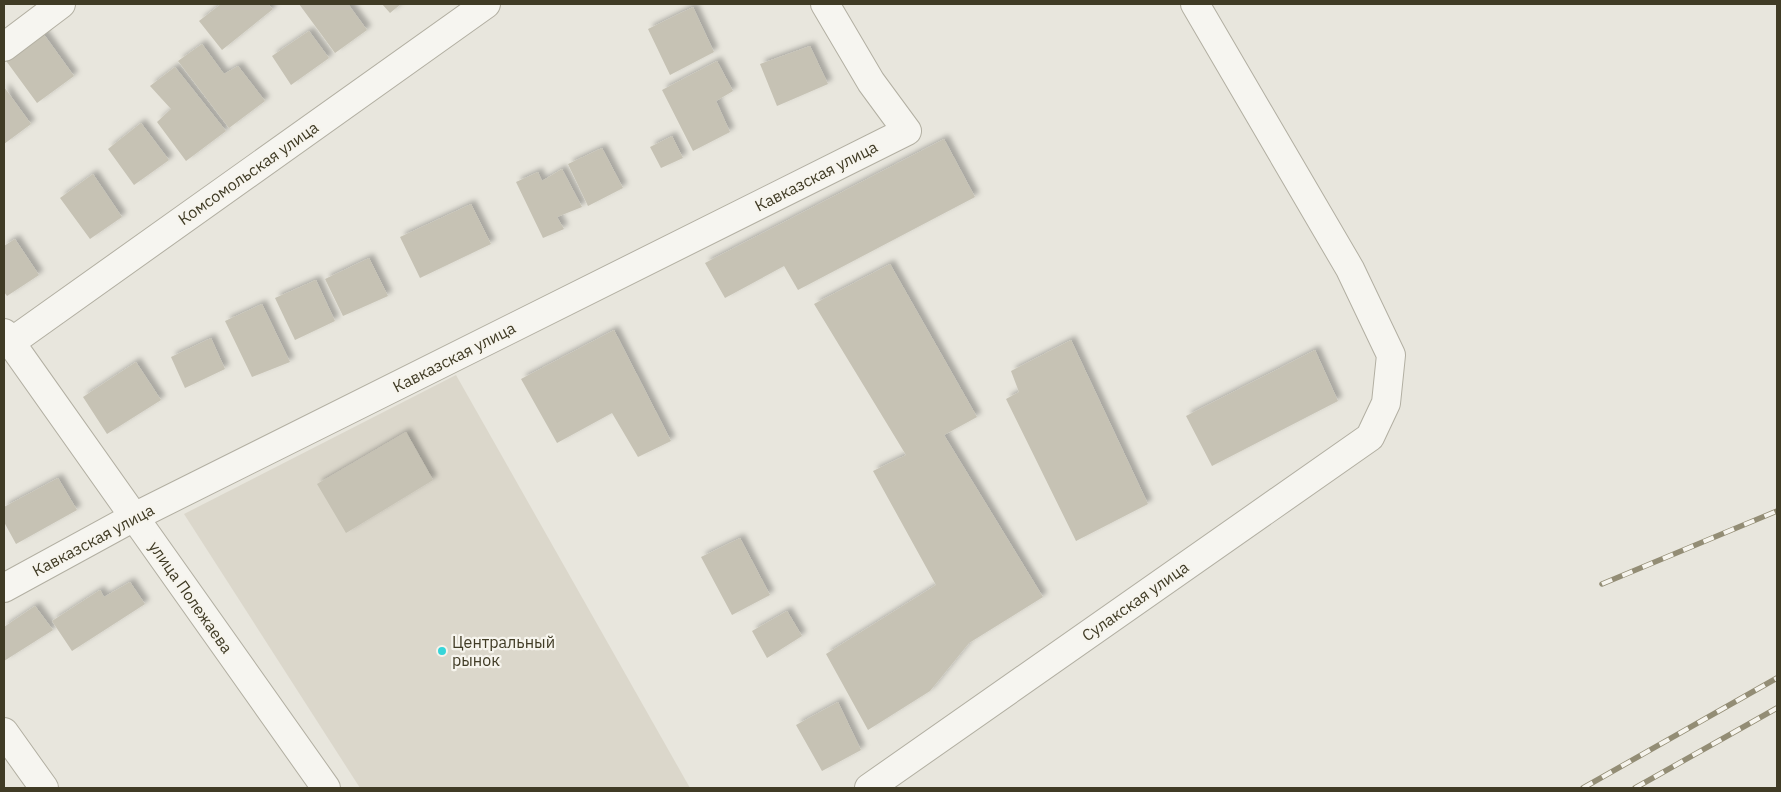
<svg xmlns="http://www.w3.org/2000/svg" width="1781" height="792" font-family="'IBM Plex Sans',sans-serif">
	<defs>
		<filter id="shadow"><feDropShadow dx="4.5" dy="-4.5" stdDeviation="2.5" flood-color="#0004"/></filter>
	</defs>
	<rect width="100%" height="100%" fill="#e8e6dd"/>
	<path fill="#dbd7cb" d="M456,375L690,788H360L184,514Z"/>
	<path fill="#c6c2b4" filter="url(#shadow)" d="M221,4H268L273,9L222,50L199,21Z
		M299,4H348L367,30L335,53Z
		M382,4H401L390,13Z
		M693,7L714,52L670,75L648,29Z
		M40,29L74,76L37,103L4,58Z
		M309,31L329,58L291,85L272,56Z
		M202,44L224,74L238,66L265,101L229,128L178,61Z
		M810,46L828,84L777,106L760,64Z
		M717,61L733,91L716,101L730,132L693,151L662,90Z
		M175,67L226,131L186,161L157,122L171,109L150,86Z
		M4,87L31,124L4,144Z
		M141,123L169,160L134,185L108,149Z
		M672,136L683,158L661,168L650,147Z
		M944,139L975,197L798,290L784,266L725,298L705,263Z
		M602,148L623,188L588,206L568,164Z
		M562,169L582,207L557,217L564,229L543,238L516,182L538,172L542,181Z
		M93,174L122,217L90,239L60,198Z
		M471,204L491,244L420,278L400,237Z
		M15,239L39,275L7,296L4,292V246Z
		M369,258L388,296L343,316L325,279Z
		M890,264L977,417L944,435L1043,597L969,643L930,691L868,730L826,654L936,585L873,471L906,455L814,304Z
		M316,280L335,321L295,340L275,298Z
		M262,304L290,362L252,377L225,321Z
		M614,330L671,441L638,457L612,413L557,443L521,379Z
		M211,338L225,369L185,388L171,357Z
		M1071,340L1148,504L1076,541L1006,399L1019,392L1011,371Z
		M1315,350L1338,401L1212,466L1186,416Z
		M136,362L161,400L107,434L83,397Z
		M406,432L433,480L346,533L317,484Z
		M58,478L77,510L16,544L4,522V507Z
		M740,538L770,595L732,615L701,557Z
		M130,582L145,604L72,651L52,621L100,590L104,597Z
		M35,606L53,630L4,661V627Z
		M787,611L802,636L767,658L752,631Z
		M838,702L861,750L822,771L796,725Z"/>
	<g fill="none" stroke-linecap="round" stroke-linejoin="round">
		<defs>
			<path id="minor" d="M4,47L61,4
				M4,333L326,788
				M10,343L486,4
				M4,588L134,517L907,131L871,82L825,4
				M4,732L44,788
				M869,788L1370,437L1386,403L1391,355L1350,269L1195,4"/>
		</defs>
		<use href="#minor" stroke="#b2afa2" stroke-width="30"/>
		<use href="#minor" stroke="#f6f5f0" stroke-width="28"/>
		<defs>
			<path id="rail" d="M1602,584L1777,511
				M1583,788L1777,678
				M1635,788L1777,708"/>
		</defs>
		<use href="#rail" stroke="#938d75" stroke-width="5.5"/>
		<use href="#rail" stroke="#f6f4ed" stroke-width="4" stroke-dasharray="11" stroke-linecap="butt"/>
	</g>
	<circle fill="#36d5d9" stroke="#f6f4ed" stroke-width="2" cx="442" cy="651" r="5"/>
	<g text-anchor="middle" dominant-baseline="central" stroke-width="4.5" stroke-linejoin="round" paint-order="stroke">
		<g font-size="16" fill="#403b25" stroke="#f6f4ed">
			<text transform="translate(248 173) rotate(-35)">Комсомольская улица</text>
			<text transform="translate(816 176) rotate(-27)">Кавказская улица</text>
			<text transform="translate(454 357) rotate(-27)">Кавказская улица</text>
			<text transform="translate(93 540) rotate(-28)">Кавказская улица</text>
			<text transform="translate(191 597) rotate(55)">улица Полежаева</text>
			<text transform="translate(1135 601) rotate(-35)">Сулакская улица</text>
		</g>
		<g font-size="16" fill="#403b25" stroke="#f6f4ed" text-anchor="start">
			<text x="452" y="642">Центральный<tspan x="452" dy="18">рынок</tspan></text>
		</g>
	</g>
	<rect width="1781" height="792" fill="none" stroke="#403b25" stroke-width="10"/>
</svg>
